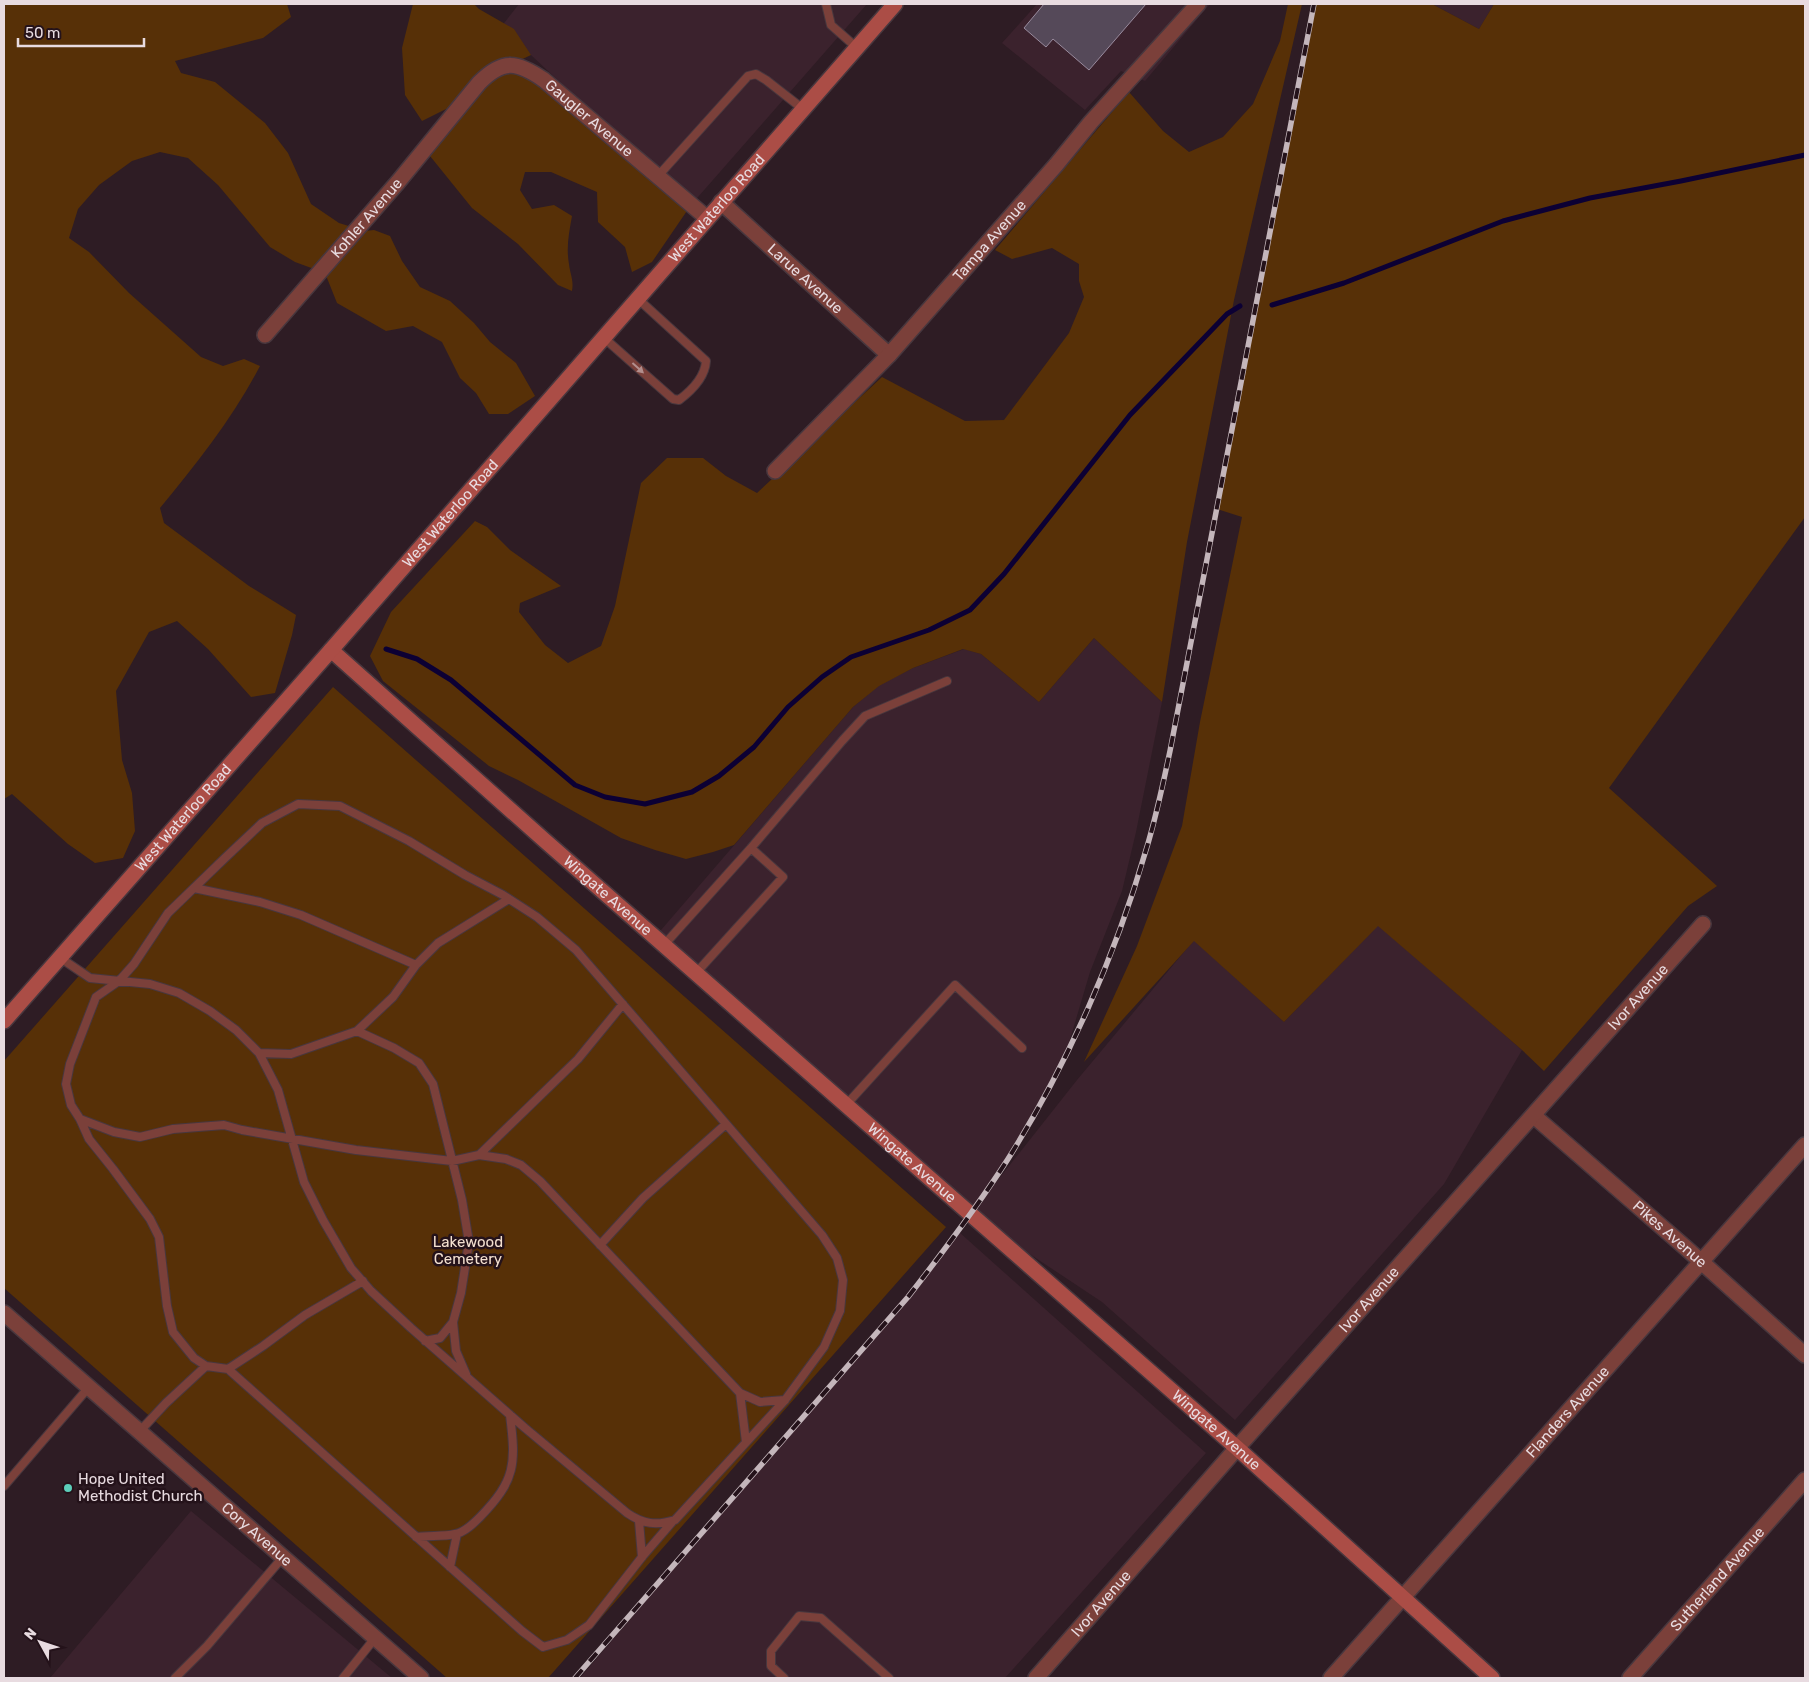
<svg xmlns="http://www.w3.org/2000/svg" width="1809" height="1682" font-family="Rubik,sans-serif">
	<rect width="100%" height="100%" fill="#2e1c24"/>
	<path fill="#3b222d" d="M519,4H867L691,205L501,27Z
		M1037,4H1210L1145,81L1121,71L1085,110L1002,43Z
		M1432,4H1494L1479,29Z
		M1094,638L1162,702L1136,832L1122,891L1090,972L1066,1053L1027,1127L975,1209L1077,1080L1194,940L1284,1022L1378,925L1522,1050L1444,1184L1235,1420L1102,1302L971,1215L655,937L853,707L879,685L913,668L964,649L981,654L1039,702Z
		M959,1232L1206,1453L1005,1678H580Z
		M191,1511L392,1678H50Z"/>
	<path fill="#573007" d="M4,4H287L291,17L263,38L175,61L181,73L215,82L265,123L288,153L311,204L339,223L365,231L374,230L390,236L402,261L420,287L450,301L474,323L490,342L516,363L535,396L508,414H489L476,393L460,378L442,342L413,326L386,331L337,303L325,273L295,262L270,247L218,185L188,158L160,152L132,161L99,185L78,209L69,238L89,252L129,293L201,357L223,366L244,359L260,366C233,418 197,463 160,508L164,523L249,586L296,615L292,635L275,693L251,697L208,649L177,621L149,632L116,691L122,760L132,793L135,831L123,858L95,863L68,844L12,794L4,799Z
		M413,4H474L479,9L514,29L531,55L512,64L691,205L652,262L632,272L625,247L598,222L597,192L551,172H525L520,190L532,209L554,205L572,216C569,233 566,247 569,264C570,274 574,280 572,291L558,285L518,244L472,208L430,156L446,123L464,100L422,121L405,95L402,48Z
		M1288,4H1302L1234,300L1187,542L1162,702L1094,638L1039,702L981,654L963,649L913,668L879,686L853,707L734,845L713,852L686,859L655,850L621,838L518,780L489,766L383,681L370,656L391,612L475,521L487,527L510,550L561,586L520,603L519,612L545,645L568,663L601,646L615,606L641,483L667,458H703L726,476L757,493L882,377L965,421L1004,420L1069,333L1084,297L1079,281V264L1052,248L1012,259L995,250L1129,92L1163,131L1189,152L1223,137L1253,104L1280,41Z
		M1314,4H1432L1479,29L1494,4H1805V517L1609,788L1717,886L1688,906L1544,1071L1522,1050L1378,926L1284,1022L1194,941L1084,1062L1137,946L1182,826L1200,722L1242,517L1217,509Z
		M333,687L946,1227L548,1678H447L4,1288V1061Z"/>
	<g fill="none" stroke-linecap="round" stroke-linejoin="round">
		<path stroke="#0c0034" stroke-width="5" d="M1272,305L1344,283L1503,221L1590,198L1681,181L1805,155
			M386,649L417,659L451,680L575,785L605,797L645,804L692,792L719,776L754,747L788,707L822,677L851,657L929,630L970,610L1004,574L1130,415L1227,314L1240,306"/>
	</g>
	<path fill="#554959" stroke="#998b9e" d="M1044,4H1146L1089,70L1053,39L1046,47L1024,28Z"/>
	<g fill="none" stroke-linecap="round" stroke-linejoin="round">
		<defs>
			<path id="lane" d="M826,4L831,25L856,47
				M658,176L748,76L756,74L766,80L803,109
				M603,337L673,399L679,400C691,391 705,377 706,361L637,298
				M751,848L842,741L865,716L947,681
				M194,888L260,902L301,915L416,965
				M664,945L751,848L783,877L696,973
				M59,957L90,978L150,984L179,993L210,1011L236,1030L259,1053L278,1090L304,1182L323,1220L351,1268L371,1291L411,1328L525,1428L627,1513C643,1524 656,1526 675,1520L785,1400L824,1347L840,1311L843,1280L837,1258L822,1235L576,950L537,917L503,895L465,875L409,841L340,806L298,804L262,823L226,857L168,913L134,964L119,981L96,997L70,1064L66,1084L71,1105L80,1119L114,1132L140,1137L173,1129L224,1125L242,1130L356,1150L452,1161L479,1155L506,1159L521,1165L540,1181L740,1393L760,1402L785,1400
				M357,1031L394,1048L419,1063L433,1084L462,1200L469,1242L461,1293L453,1322L456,1351L466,1374
				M259,1053L291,1054L357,1031L393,997L416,965L438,943L509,899
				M846,1105L955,985L1022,1048
				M80,1119L89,1139L113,1169L150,1219L159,1237L167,1306L173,1332L194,1358L206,1366
				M479,1155L578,1059L623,1004
				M600,1245L643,1198L726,1124
				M425,1341L440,1338L453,1322
				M228,1369L263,1346L305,1315L363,1281
				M740,1393L746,1442
				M140,1431L166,1403L206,1366L228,1369L522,1631L543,1647L567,1640L589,1625L642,1557L673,1521
				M4,1486L89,1387
				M639,1521L642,1557
				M416,1537C429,1535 443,1537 455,1534C464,1533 474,1523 480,1517C516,1480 516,1464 510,1415
				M450,1567L457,1534
				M175,1678L207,1646L283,1557
				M343,1678L375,1638
				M784,1678L771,1666V1651L799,1616L821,1618L889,1678"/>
			<g id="street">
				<path id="s1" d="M721,202L889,355"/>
				<path id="s2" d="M265,335L398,182L479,83C503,58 518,62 544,80L707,218"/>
				<path id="s3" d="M775,471L889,355L1056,165L1091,122L1198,4"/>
				<path id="s4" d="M1534,1116L1686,1248L1805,1355"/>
				<path id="s5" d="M4,1313L421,1678"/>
				<path id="s6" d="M1036,1678L1237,1448L1703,924"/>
				<path id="s7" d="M1331,1678L1805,1145"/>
				<path id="s8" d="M1630,1678L1805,1480"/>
			</g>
			<g id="secondary">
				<path id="s9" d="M331,650L543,839L1237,1448L1492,1678"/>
				<path id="s10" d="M4,1021L331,650L895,4"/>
			</g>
		</defs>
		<use href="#lane" stroke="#48373e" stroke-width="10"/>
		<use href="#street" stroke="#48373e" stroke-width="18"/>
		<use href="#secondary" stroke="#48373e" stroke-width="18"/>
		<use href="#lane" stroke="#7b403a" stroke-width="8"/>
		<use href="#street" stroke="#7b403a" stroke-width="15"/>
		<use href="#secondary" stroke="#ab4d46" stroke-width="15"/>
		<defs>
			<path id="rail" d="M575,1678L908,1297C943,1252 977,1207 1008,1159C1067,1065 1115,957 1146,850C1156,818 1163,784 1170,751L1314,4"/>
		</defs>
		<use href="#rail" stroke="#c4b6bb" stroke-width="5.5"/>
		<use href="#rail" stroke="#24121a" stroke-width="4" stroke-dasharray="11" stroke-linecap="butt"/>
	</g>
	<defs><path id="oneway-solid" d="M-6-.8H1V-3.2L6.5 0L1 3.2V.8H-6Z" transform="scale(1.25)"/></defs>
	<use fill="#b28e8d" href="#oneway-solid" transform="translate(638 368) rotate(42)"/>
	<circle fill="#5cceba" stroke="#24121a" stroke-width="2" cx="68" cy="1488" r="5"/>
	<g text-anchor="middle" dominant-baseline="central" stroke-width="5" stroke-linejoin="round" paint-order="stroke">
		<g font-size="15" fill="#e8dbe0" stroke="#24121a">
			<text stroke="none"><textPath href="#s2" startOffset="464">Gaugler Avenue</textPath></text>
			<text stroke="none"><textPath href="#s10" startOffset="1081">West Waterloo Road</textPath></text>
			<text stroke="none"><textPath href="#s2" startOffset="155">Kohler Avenue</textPath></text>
			<text stroke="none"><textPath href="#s3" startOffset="315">Tampa Avenue</textPath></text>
			<text stroke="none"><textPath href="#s1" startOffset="114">Larue Avenue</textPath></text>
			<text stroke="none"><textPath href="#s10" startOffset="676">West Waterloo Road</textPath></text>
			<text stroke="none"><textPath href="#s10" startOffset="271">West Waterloo Road</textPath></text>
			<text stroke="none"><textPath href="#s9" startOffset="370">Wingate Avenue</textPath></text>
			<text stroke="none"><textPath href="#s6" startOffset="909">Ivor Avenue</textPath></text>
			<text stroke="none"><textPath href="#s9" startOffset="775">Wingate Avenue</textPath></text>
			<text stroke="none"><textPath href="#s4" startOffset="180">Pikes Avenue</textPath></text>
			<text stroke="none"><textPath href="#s6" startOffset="504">Ivor Avenue</textPath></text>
			<text stroke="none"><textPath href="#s7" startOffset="356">Flanders Avenue</textPath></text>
			<text stroke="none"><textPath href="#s9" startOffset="1180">Wingate Avenue</textPath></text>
			<text stroke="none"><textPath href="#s5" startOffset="336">Cory Avenue</textPath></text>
			<text stroke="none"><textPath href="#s8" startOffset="132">Sutherland Avenue</textPath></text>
			<text stroke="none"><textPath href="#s6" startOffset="99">Ivor Avenue</textPath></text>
		</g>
		<g font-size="15" fill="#f4e0d0" stroke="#24121a">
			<text x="468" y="1242">Lakewood<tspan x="468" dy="17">Cemetery</tspan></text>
		</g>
		<g font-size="15" fill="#e8dbe0" stroke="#24121a" text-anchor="start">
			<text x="78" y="1479">Hope United<tspan x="78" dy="17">Methodist Church</tspan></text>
		</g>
	</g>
	<rect width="1809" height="1682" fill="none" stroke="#e8dbe0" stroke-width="10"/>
	<g transform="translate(40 1642) rotate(310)" stroke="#24121a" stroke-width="4" paint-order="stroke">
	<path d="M0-4L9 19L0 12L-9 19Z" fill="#e8dbe0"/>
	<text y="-8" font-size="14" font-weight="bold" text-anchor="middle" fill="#e8dbe0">N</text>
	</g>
	<path d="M18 38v8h126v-8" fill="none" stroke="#e8dbe0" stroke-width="2.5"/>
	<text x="25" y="38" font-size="15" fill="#e8dbe0" stroke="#24121a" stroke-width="4" paint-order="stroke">50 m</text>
</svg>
